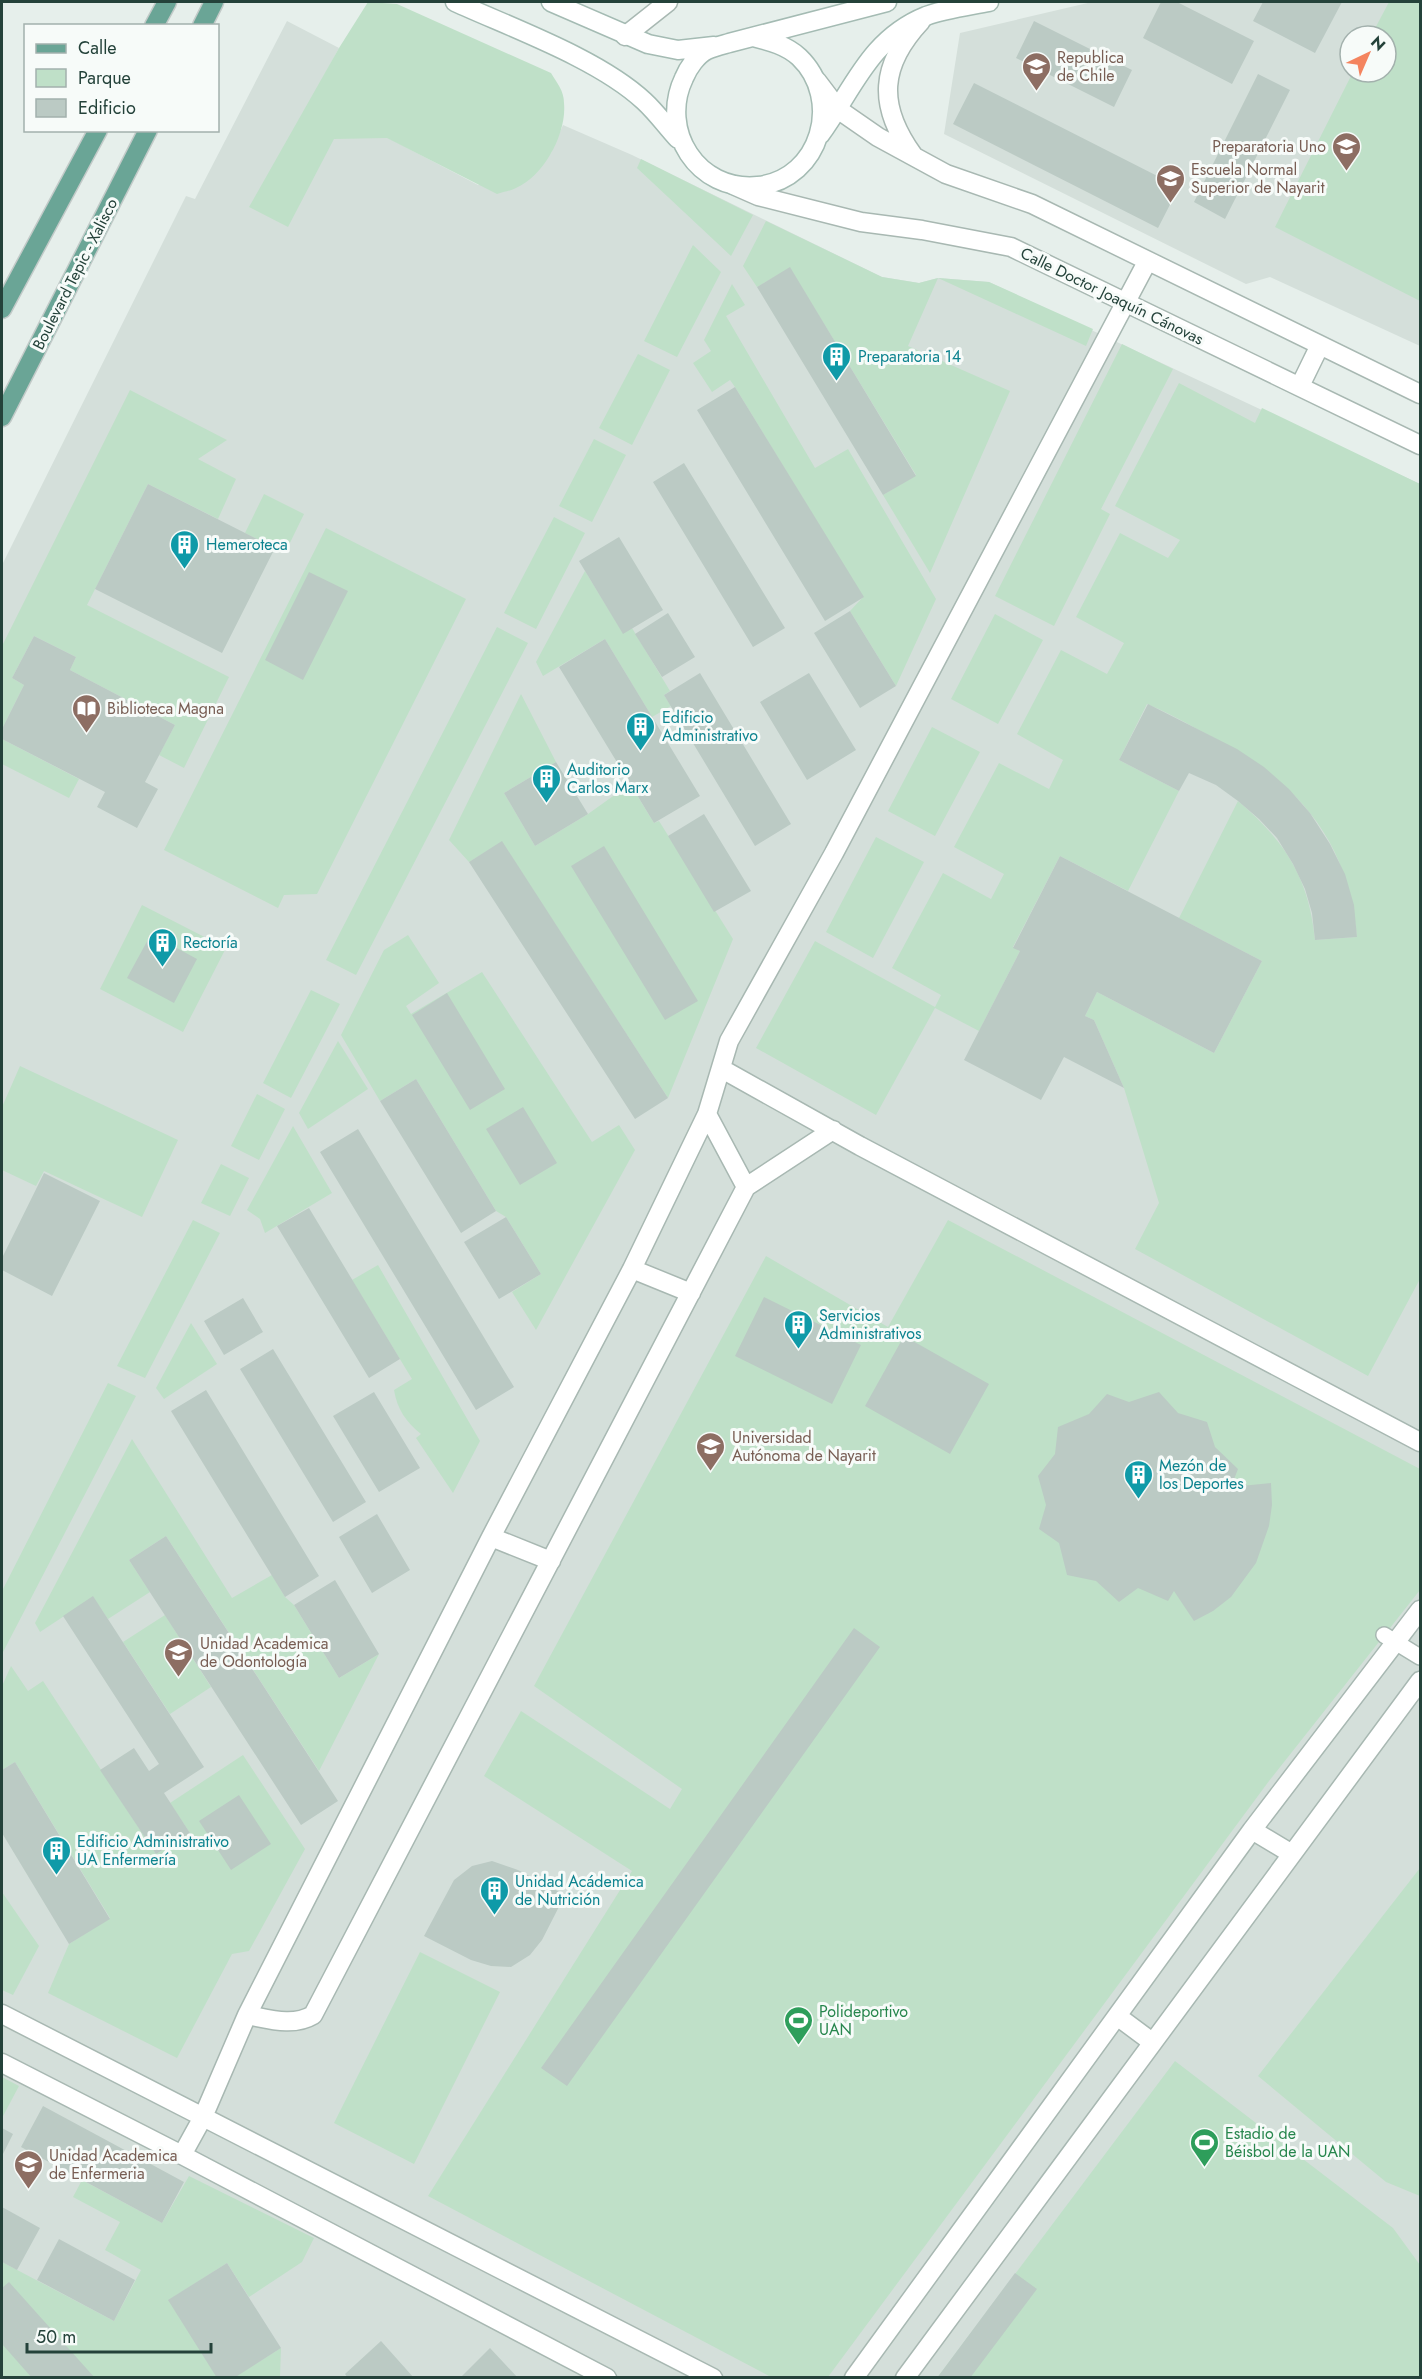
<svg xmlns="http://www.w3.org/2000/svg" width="1422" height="2379" font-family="Jost,sans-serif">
	<rect width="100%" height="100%" fill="#e6efeb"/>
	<path fill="#d4dfda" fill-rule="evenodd" d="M1092,2H1420V346L1270,277L1246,284L944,134L960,33ZM1350,36H1386V72H1350Z
		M287,21L339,48L312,98L478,185L551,153L563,125L632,155L882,277L919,283L938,278L989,282L1420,484V2377H2V565L186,196L195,199Z"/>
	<path fill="#bfe0c8" d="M368,2L397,4L551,73C557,83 564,91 564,103C567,133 544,176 516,188C510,191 503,192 497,194L387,138L334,139L288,227L249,207L339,48Z
		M1389,2H1420V301L1275,227L1353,72H1386V36H1371Z
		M641,159L753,215L731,256L637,168Z
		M766,221L882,277L919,283L938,278L989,282L1093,329L1086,346L938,278L908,346L1010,391L930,573L883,495L916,475L790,268L757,287L743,266Z
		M693,245L721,272L677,357L644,341Z
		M732,284L745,305L726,316L815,468L848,449L936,599L896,686L850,611L863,597L735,387L730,380L712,392L693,363L711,351L704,340Z
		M1122,344L1173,369L1101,509L1110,514L1054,626L995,596Z
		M638,354L670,370L632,445L599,428Z
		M1179,383L1255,423L1262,408L1420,484V1279L1368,1376L1135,1249L1159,1203L1124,1088L1094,1020L1085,1016L1097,992L1214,1053L1262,961L1179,918L1238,801C1285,841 1309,878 1315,940L1357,937C1347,829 1288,775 1197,729C1181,720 1164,711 1147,704L1119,760L1179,791L1128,891L1060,856L1013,947L1020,951L979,1031L935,1008L876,1115L756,1048L815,941L935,1007L941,995L892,968L943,873L991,899L1004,874L954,847L999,763L1049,789L1063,760L1017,734L1061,650L1107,674L1124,643L1076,617L1120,533L1168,558L1180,540L1115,506Z
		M130,390L227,440L198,459L236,479L218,519L148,484L87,605L229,677L184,768L159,755L175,725L70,670L76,657L34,636L12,678L24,685L2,729V646Z
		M594,439L626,455L592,522L559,506Z
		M264,494L304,514L285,553L245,533Z
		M554,517L585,533L536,629L504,613Z
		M326,528L466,599L317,894L284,895L278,908L164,850Z
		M585,571L623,633L632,628L670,691L664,695L671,706L652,717L605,639L543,676L536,662Z
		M995,614L1043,640L998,724L951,699Z
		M497,627L528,643L356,975L326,960Z
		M521,694L556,762L504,793L535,846L588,814L630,784L654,823L659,821L733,939L668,1098L502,842L469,862L449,840Z
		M932,727L980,752L935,836L888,811Z
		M2,739L79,779L69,798L2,764Z
		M876,837L924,862L873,958L826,932Z
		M142,905L226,948L183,1032L100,989Z
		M408,935L439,983L406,1006L411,1014L482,972L592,1142L619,1125L635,1150L536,1330L512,1292L541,1274L506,1217L496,1211L416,1079L380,1101L341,1035L384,950Z
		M311,990L340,1004L291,1098L263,1083Z
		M338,1041L368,1089L308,1129L299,1113Z
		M20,1066L178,1140L142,1217L44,1171L36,1186L2,1170V1107Z
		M257,1094L285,1109L259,1160L231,1146Z
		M293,1126L332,1193L265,1233L260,1219L247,1210Z
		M221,1164L249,1178L230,1216L201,1203Z
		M193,1220L220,1233L145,1378L117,1366Z
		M948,1220L1420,1469V1590L1269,1781L828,2377H771L428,2196L632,1871L484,1776L521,1711L670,1809L682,1789L534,1686L766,1256L888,1327Z
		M378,1265L480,1441L453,1493L416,1438L421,1434C406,1422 397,1409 394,1390L412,1379L352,1280Z
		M191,1323L217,1364L164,1399L156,1388Z
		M108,1383L136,1396L2,1654V1591Z
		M132,1439L232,1598L272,1575L285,1597L294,1605L339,1678L379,1654L319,1771L166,1536L129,1560L150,1592L108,1619L93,1597L40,1632L35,1623Z
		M165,1615L211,1687L170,1714L123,1642Z
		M11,1666L28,1691L43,1681L156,1854L190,1833L170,1803L243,1755L305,1849L249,1951L232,1954L177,2058L48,1993L69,1944L110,1918L15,1762L2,1770V1686Z
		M1420,1868V2196L1386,2182L1258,2076Z
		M2,1892L39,1946L13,1995L2,1990Z
		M420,1952L500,1992L414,2164L334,2123Z
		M1175,2061L1393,2228L1420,2265V2377L937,2378Z
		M2,2077L19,2086L2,2118Z
		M189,2176L314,2238L302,2262L249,2297L227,2263L169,2300L217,2377H2V2262L114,2321L141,2270L105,2250L120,2222L73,2197L82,2180L162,2223Z
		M281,2348L280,2377H234Z"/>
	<path fill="#bbcac4" d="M1161,2H1177L1254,41L1232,84L1143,38Z
		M1263,2H1342L1315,53L1253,21Z
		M1034,21L1132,70L1114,107L1016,58Z
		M1258,74L1290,90L1225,219L1194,202Z
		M974,83L1179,187L1158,228L953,124Z
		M790,267L916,476L883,495L757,287Z
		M735,387L864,597L825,621L697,410Z
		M684,463L785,628L753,647L653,482Z
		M148,484L275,548L222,653L95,589Z
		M619,537L663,610L623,634L579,561Z
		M309,572L348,591L303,680L265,660Z
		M850,611L896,686L860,708L814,633Z
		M668,613L695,657L662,677L635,634Z
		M34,636L76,657L70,670L175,725L145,782L158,789L137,828L97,807L105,792L2,739V729L24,685L12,678Z
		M605,639L700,796L654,823L559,667Z
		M700,673L791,824L755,846L664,695Z
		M809,673L856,750L807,780L760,702Z
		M1148,704L1237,749L1264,767L1289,789L1310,813L1330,844L1345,874L1354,905L1357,937L1315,940L1312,913L1305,889L1293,864L1277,838L1259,819L1238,801L1216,785L1189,773L1179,791L1119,760Z
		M556,762L588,814L535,846L504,793Z
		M704,814L751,891L714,912L668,836Z
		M502,841L668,1098L635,1119L469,862Z
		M604,846L698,1001L665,1020L571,866Z
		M1060,856L1262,961L1214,1053L1097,992L1085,1016L1094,1020L1124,1088L1064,1057L1041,1100L964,1060L1020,951L1013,948Z
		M151,934L197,959L174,1003L127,978Z
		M447,993L505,1089L470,1110L412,1015Z
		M416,1079L496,1211L461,1233L380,1101Z
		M523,1107L557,1163L520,1185L486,1129Z
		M358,1129L514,1387L476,1410L320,1152Z
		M44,1173L100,1201L52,1296L2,1270V1258Z
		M309,1208L400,1359L369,1378L277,1226Z
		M506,1217L541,1274L499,1299L464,1242Z
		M764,1297L861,1345L832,1404L735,1356Z
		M243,1298L263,1332L224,1355L204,1321Z
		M904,1336L989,1384L950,1454L865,1406Z
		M273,1349L366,1502L333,1522L240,1369Z
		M206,1390L319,1576L285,1597L171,1411Z
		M374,1392L420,1468L379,1492L333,1416Z
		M1159,1392L1178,1413L1207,1422L1215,1447L1238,1469L1231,1487L1271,1483L1272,1505L1269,1526L1256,1563L1231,1597L1213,1611L1194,1621L1174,1591L1168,1601L1138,1588L1119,1602L1096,1581L1067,1575L1059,1543L1039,1529L1046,1505L1038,1476L1055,1454L1058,1427L1089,1414L1107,1394L1129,1402Z
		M377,1514L410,1570L372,1593L339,1537Z
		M166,1536L338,1801L301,1825L129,1560Z
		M335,1580L379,1654L339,1678L294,1605Z
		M93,1596L204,1767L164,1793L190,1833L156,1854L100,1770L134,1748L149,1771L159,1764L63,1616Z
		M854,1628L880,1647L567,2086L541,2068Z
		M15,1762L110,1919L69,1944L2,1833V1770Z
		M239,1795L271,1844L231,1870L199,1821Z
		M492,1861L518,1870L565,1895L542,1940L530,1955L511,1967L491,1966L471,1960L424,1936L454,1880L472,1866Z
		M43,2106L184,2182L162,2223L21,2147Z
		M2,2128L13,2134L2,2156Z
		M2,2207L40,2228L17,2270L2,2262Z
		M59,2239L135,2280L114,2321L37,2280Z
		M227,2263L281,2348L234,2378H217L168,2300Z
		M1015,2273L1037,2289L970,2378H937Z
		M9,2282L95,2378H32L2,2344V2288Z
		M381,2341L414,2378H348L345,2374Z
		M490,2348L518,2378H460Z"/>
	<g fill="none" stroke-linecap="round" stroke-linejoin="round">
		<defs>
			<path id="pedestrian" d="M1384,1635L1420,1657"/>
			<path id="minor" d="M625,36L668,2
				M817,81L839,110L878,137L946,174L1032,204L1420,394
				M913,155C877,105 880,65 921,21
				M733,185L758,196L861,222L922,230L1011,247L1420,445
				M1300,386L1320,345
				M722,1069L860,1146L1420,1442
				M707,1114L746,1187L313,2015C293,2027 269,2019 247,2015L491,1537L632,1269L707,1114L729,1041L834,853L1147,262
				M746,1187L833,1130
				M632,1269L691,1293
				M491,1537L551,1561
				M1252,1830L1292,1854
				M2,2014L713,2378
				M1117,2016L1152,2042
				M2,2063L182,2155L607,2378
				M182,2155L203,2117L247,2015
				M854,2378L1252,1830L1420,1610
				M905,2378L1420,1681"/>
			<path id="secondary" d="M455,2C512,28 599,59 644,101C656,112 667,127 678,139
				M551,2L648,44L678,50L714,46
				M753,37C769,41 786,45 799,57C843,99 821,179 758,186C697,192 659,130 684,78C688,68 697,55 707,50C714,47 722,45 729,43L887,2
				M820,135C853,90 869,39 926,16C945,9 969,6 989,2"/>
			<path id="primary" d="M154,26L167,2
				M202,26L214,2
				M2,309L98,130
				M2,417L148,130"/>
		</defs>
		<use href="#pedestrian" stroke="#a8b8b2" stroke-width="18"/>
		<use href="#minor" stroke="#a8b8b2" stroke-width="21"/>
		<use href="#secondary" stroke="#a4bbb3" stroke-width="21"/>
		<use href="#primary" stroke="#c2cac8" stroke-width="21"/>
		<use href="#pedestrian" stroke="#fff" stroke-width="15"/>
		<use href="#minor" stroke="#fff" stroke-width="18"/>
		<use href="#secondary" stroke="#fff" stroke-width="18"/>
		<use href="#primary" stroke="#6aa596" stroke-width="18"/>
	</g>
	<defs>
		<symbol id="school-pin" viewBox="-11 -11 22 30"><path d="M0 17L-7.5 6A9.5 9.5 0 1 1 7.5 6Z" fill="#8d6e63" stroke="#f7fbf9"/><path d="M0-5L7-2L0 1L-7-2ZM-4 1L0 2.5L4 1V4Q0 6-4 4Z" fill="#fff"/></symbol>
		<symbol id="university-pin" viewBox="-11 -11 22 30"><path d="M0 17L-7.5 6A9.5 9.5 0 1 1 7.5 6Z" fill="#8d6e63" stroke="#f7fbf9"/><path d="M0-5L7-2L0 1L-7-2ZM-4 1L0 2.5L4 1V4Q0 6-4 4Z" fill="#fff"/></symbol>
		<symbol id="building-pin" viewBox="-11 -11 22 30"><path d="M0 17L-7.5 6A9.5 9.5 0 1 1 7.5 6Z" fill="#0f9aa8" stroke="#f7fbf9"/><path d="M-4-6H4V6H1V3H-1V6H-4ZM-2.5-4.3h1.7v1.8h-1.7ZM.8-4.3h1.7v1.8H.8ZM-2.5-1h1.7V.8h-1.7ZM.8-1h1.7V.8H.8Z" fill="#fff"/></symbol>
		<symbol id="library-pin" viewBox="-11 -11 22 30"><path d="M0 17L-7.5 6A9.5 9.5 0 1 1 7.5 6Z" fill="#8d6e63" stroke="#f7fbf9"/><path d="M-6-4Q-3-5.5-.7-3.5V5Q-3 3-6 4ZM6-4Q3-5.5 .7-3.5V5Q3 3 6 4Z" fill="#fff"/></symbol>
		<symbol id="stadium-pin" viewBox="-11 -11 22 30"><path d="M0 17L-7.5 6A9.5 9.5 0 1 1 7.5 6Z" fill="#2e9e5b" stroke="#f7fbf9"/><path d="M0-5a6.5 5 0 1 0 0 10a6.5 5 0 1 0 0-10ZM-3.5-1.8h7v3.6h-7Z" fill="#fff"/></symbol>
	</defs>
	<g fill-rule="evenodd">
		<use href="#school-pin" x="1020" y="50" width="33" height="45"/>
		<use href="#university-pin" x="1330" y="130" width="33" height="45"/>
		<use href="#university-pin" x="1154" y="162" width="33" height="45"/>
		<use href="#building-pin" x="820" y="340" width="33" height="45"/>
		<use href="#building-pin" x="168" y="528" width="33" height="45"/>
		<use href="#library-pin" x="70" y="692" width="33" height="45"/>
		<use href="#building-pin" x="624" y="710" width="33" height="45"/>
		<use href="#building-pin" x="530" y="762" width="33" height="45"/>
		<use href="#building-pin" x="146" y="926" width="33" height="45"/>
		<use href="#building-pin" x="782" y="1308" width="33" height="45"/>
		<use href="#university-pin" x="694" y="1430" width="33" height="45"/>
		<use href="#building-pin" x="1122" y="1458" width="33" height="45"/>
		<use href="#university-pin" x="162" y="1636" width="33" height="45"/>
		<use href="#building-pin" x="40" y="1834" width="33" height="45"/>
		<use href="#building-pin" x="478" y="1874" width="33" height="45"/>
		<use href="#stadium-pin" x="782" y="2004" width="33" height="45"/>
		<use href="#stadium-pin" x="1188" y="2126" width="33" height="45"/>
		<use href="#university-pin" x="12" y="2148" width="33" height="45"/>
	</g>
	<g text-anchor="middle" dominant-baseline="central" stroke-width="6" stroke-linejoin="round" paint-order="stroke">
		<g font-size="16" fill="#785e54" stroke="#f7fbf9" text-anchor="start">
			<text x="1057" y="57">Republica<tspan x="1057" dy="18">de Chile</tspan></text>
			<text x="1326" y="146" text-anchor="end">Preparatoria Uno</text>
			<text x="1191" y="169">Escuela Normal<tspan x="1191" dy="18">Superior de Nayarit</tspan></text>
			<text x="107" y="708">Biblioteca Magna</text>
			<text x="732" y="1437">Universidad<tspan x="732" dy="18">Autónoma de Nayarit</tspan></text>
			<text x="200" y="1643">Unidad Academica<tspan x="200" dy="18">de Odontología</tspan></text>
			<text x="49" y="2155">Unidad Academica<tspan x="49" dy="18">de Enfermeria</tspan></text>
		</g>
		<g font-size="16" fill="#24423a" stroke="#f7fbf9">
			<text transform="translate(75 274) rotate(-63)">Boulevard Tepic - Xalisco</text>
			<text transform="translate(1112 296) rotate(26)">Calle Doctor Joaquín Cánovas</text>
		</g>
		<g font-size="16" fill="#0d838f" stroke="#f7fbf9" text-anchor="start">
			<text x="858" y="356">Preparatoria 14</text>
			<text x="206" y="544">Hemeroteca</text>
			<text x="662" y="717">Edificio<tspan x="662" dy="18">Administrativo</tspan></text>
			<text x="567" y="769">Auditorio<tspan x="567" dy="18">Carlos Marx</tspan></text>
			<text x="183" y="942">Rectoría</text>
			<text x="819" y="1315">Servicios<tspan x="819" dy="18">Administrativos</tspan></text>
			<text x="1159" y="1465">Mezón de<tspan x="1159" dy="18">los Deportes</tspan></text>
			<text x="77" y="1841">Edificio Administrativo<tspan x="77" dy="18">UA Enfermería</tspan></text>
			<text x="515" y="1881">Unidad Acádemica<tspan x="515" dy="18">de Nutrición</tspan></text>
		</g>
		<g font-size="16" fill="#27864d" stroke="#f7fbf9" text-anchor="start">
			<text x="819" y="2011">Polideportivo<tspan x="819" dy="18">UAN</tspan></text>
			<text x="1225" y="2133">Estadio de<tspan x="1225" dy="18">Béisbol de la UAN</tspan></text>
		</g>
	</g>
	<rect width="1422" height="2379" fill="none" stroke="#24423a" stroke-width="6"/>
	<rect x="24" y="24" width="195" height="108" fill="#f7fbf9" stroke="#a3b1ad" stroke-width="1.5"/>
	<rect x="36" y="44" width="30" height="9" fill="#6aa596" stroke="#a3b1ad" stroke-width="1.5"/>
	<text x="78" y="54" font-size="18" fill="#24423a">Calle</text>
	<rect x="36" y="69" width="30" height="18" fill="#bfe0c8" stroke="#a3b1ad" stroke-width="1.5"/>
	<text x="78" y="84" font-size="18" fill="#24423a">Parque</text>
	<rect x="36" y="99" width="30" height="18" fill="#bbcac4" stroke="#a3b1ad" stroke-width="1.5"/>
	<text x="78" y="114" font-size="18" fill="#24423a">Edificio</text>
	<g transform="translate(1368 54) rotate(44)"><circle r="28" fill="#f7fbf9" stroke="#a3b1ad" stroke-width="1.5"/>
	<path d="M0-4.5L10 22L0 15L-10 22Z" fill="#f4845f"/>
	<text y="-9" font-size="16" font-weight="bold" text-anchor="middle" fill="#24423a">N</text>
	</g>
	<path d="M27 2343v9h184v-9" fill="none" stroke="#24423a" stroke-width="3"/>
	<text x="36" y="2343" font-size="18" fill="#24423a" stroke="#f7fbf9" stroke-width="4.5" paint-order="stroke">50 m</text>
</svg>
